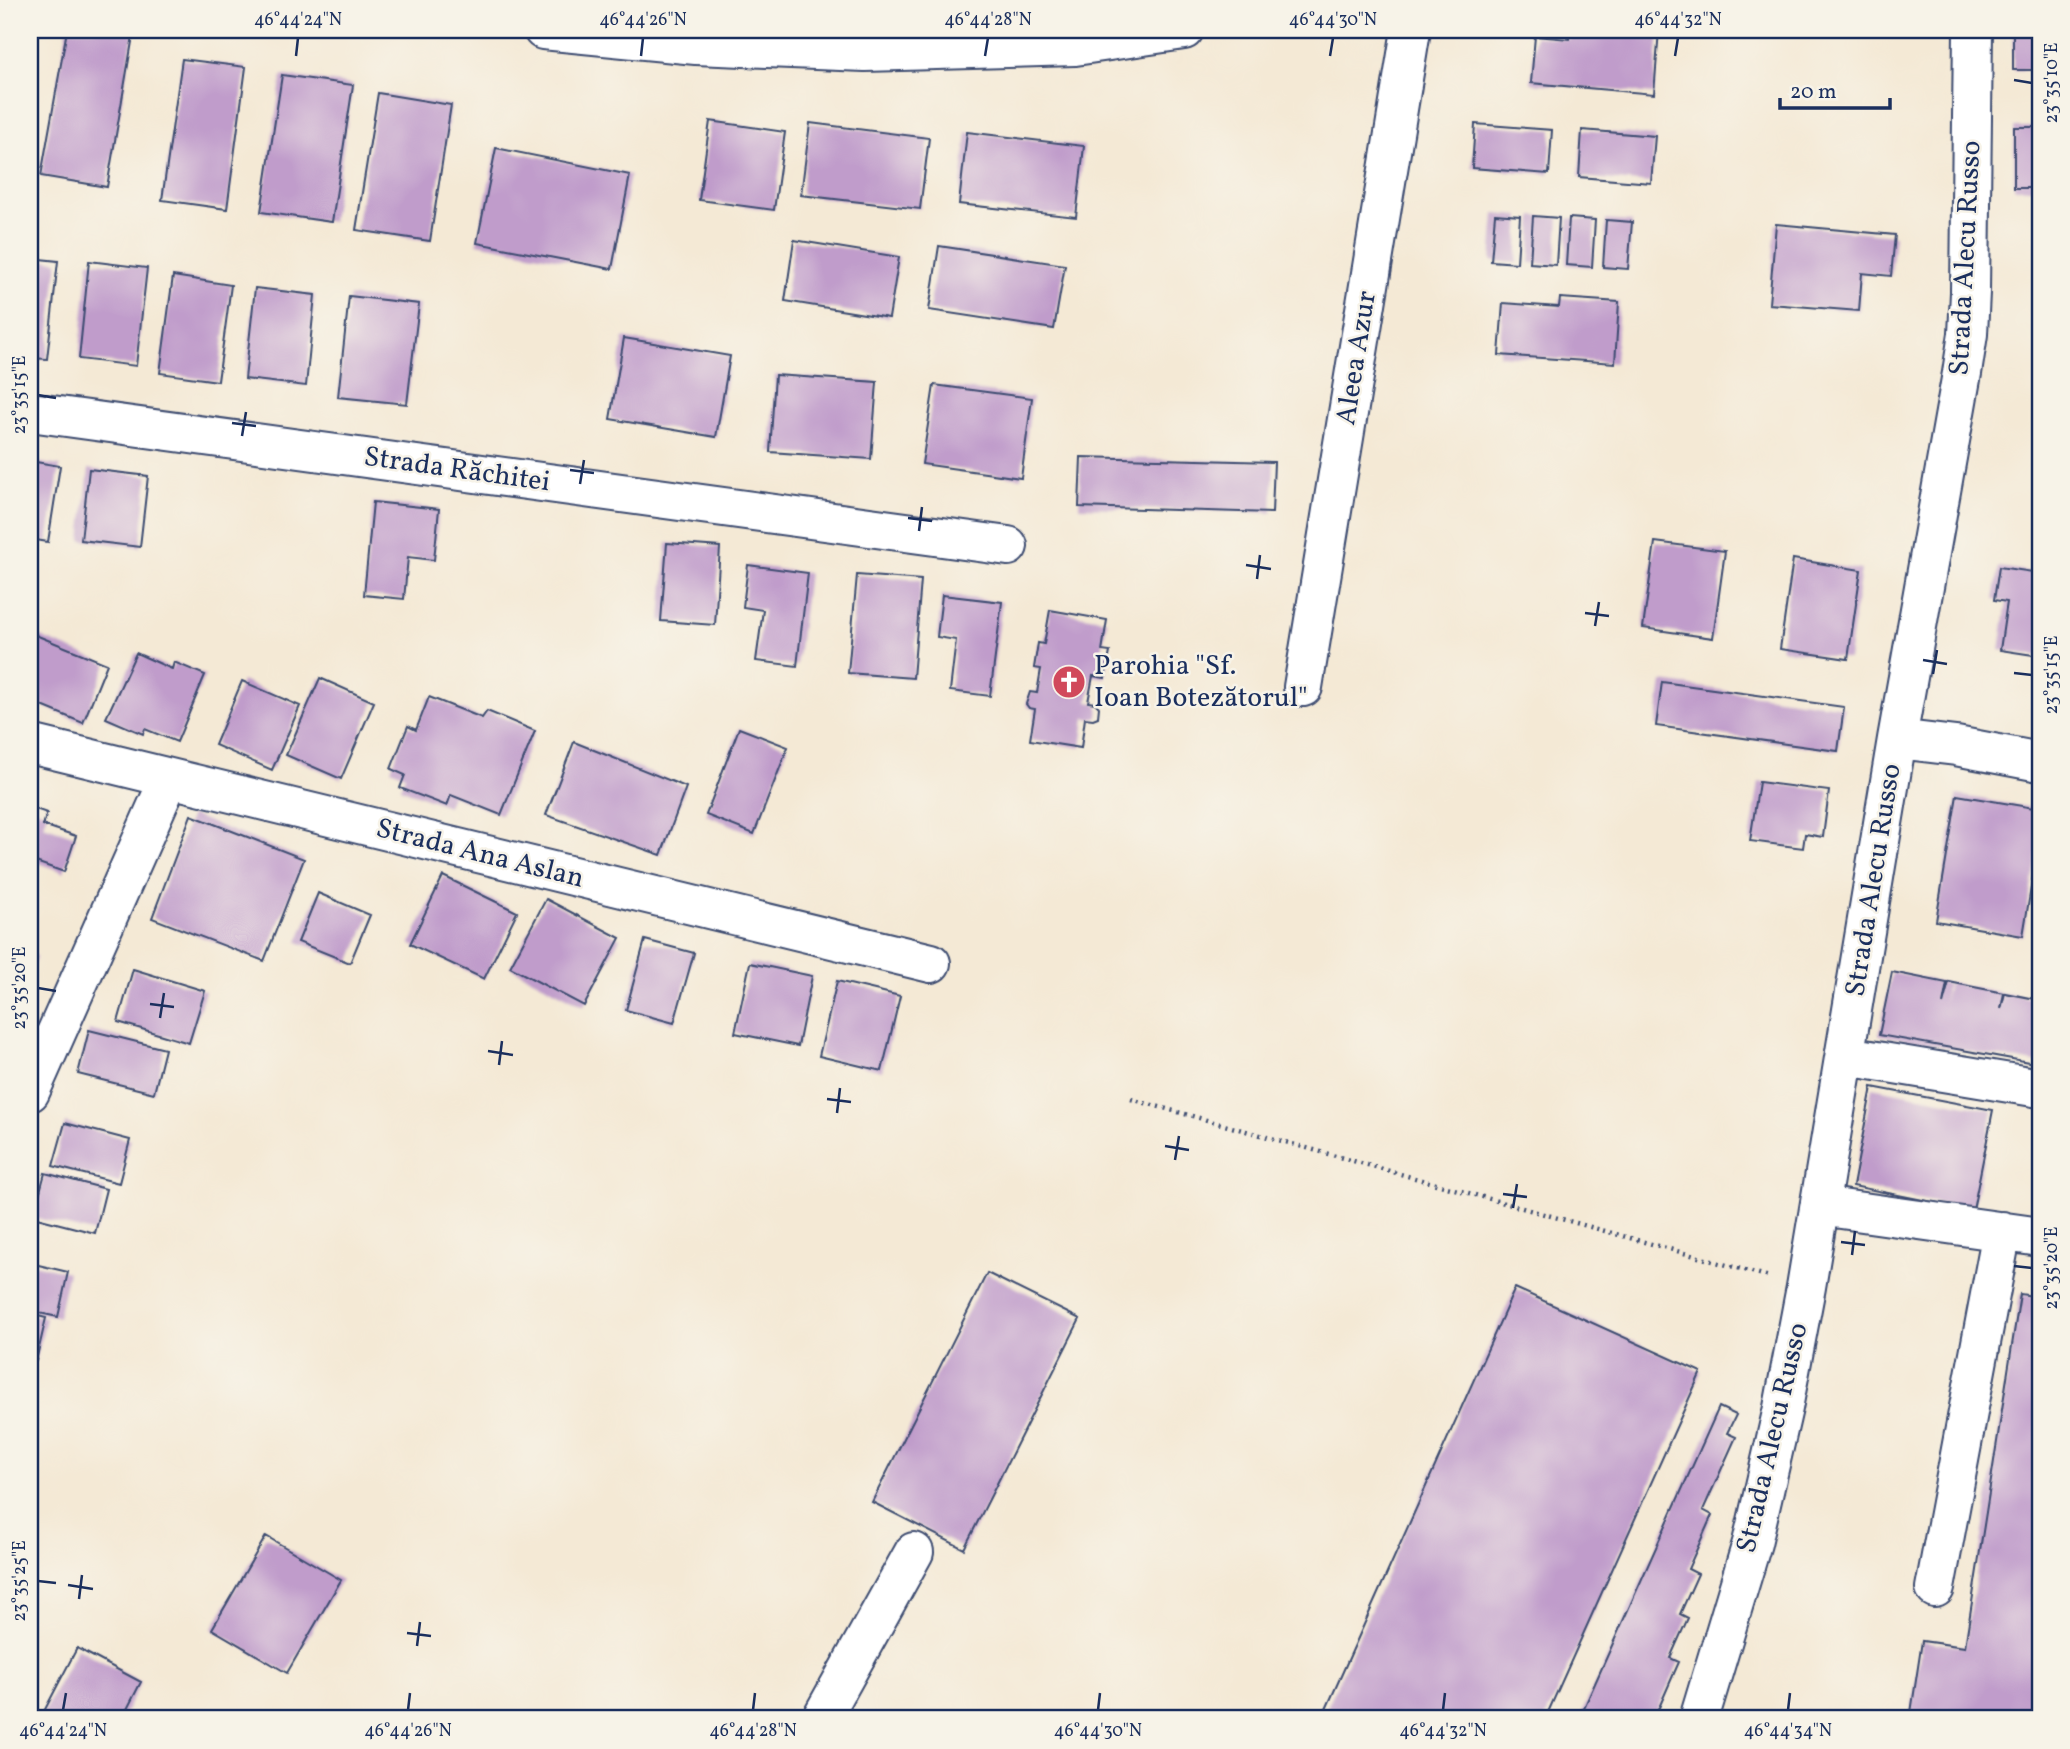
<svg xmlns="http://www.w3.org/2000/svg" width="2070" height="1749" font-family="Vollkorn,serif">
	<rect width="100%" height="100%" fill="#f7f3e8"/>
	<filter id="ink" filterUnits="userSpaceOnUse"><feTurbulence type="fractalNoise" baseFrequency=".0143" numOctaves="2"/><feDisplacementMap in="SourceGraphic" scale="14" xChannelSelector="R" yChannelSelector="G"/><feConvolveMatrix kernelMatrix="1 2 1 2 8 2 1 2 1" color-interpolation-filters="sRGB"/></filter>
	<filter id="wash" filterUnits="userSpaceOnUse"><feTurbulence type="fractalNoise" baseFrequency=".00686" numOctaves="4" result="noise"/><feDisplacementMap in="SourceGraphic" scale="28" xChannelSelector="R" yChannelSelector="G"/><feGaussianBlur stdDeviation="1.57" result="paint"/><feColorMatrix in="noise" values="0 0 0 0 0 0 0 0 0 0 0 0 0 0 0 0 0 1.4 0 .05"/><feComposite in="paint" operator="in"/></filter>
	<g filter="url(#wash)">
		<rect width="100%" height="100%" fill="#f4e9d5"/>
		<g id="blocks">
			<path fill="#c09ccb" d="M67,30H134L107,187L41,176Z
				M1570,30H1659L1654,94L1531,83L1535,36L1569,39Z
				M2013,30H2040V70H2013Z
				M182,59L246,67L227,209L162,200Z
				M282,75L353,85L332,222L261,212Z
				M378,93L451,105L430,241L356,230Z
				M710,121L785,132L774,210L699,200Z
				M810,123L929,138L920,209L801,195Z
				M1475,124L1552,130L1549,174L1472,168Z
				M2014,127H2040V188H2014Z
				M1582,130L1655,136L1651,183L1579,177Z
				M967,132L1084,146L1076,217L959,204Z
				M496,148L630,175L612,269L477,243Z
				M1495,214L1520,216L1517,263L1491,261Z
				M1533,216L1559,218L1556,265L1530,263Z
				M1569,218L1595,220L1592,267L1566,265Z
				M1606,220L1632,222L1628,269L1603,267Z
				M1776,224L1895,235L1891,276L1862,273L1859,311L1769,304Z
				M794,240L899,257L889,318L785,301Z
				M939,246L1065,265L1054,329L929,310Z
				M30,258L58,261L47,359L30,358Z
				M89,261L147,268L136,366L79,359Z
				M173,276L231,285L218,381L160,373Z
				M255,288L315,295L306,386L245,379Z
				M349,296L419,304L407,404L338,397Z
				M1560,298L1619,302L1615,363L1499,355L1503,303L1559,307Z
				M624,338L730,356L716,437L610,419Z
				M775,375L877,382L871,459L770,452Z
				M934,385L1032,398L1021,478L922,464Z
				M1081,457L1274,462L1272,513L1079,507Z
				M30,461L60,466L48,542L30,539Z
				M89,469L148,476L140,547L81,540Z
				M373,502L439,509L434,560L408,557L404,599L364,595Z
				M1655,542L1725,551L1713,638L1643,628Z
				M667,543L720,547L715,625L661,621Z
				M1793,559L1861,570L1848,659L1780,649Z
				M748,565L808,573L797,666L756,661L763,610L743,607Z
				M1999,567L2040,573V656L2000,650L2007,602L1994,600Z
				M857,575L921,580L913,678L848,673Z
				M942,595L1002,602L990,696L950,691L956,640L937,637Z
				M1050,610L1107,620L1102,651L1110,652L1105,678L1093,676L1088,702L1095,703L1099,707L1098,717L1093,719L1085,718L1081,748L1030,740L1035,709L1029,708L1026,704L1030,692L1037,693L1041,669L1034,668L1038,643L1044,644Z
				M33,634L107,664L83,723L30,701V642Z
				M136,653L172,669L174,662L205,675L177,742L145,729L143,734L106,718Z
				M320,678L374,702L341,779L286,755Z
				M242,681L300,706L272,770L215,745Z
				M1662,682L1844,707L1838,751L1656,726Z
				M429,697L482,718L487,711L535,731L501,815L451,795L447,806L400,788L405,775L391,769L408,726L416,730Z
				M739,728L788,747L754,834L706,815Z
				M574,742L686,787L661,855L546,815Z
				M1759,782L1829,791L1823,837L1805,834L1803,848L1750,841Z
				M1957,795L2040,809V833L2023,936L1936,921Z
				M30,807L47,813L43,825L76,836L64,872L30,860Z
				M191,815L304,859L264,961L152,918Z
				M443,876L517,912L484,979L410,944Z
				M318,893L370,915L350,963L298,942Z
				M546,899L620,938L584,1006L510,967Z
				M645,940L694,953L674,1023L626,1010Z
				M30,954L36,956L31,977H30Z
				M750,963L812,976L798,1046L735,1033Z
				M133,969L205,991L189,1043L118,1022Z
				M1892,972L1947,983L1943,1004L1949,982L2004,993L2001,1009L2005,993L2040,1000V1064L1879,1035Z
				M837,981L900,996L882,1071L819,1056Z
				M89,1030L165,1049L154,1093L78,1074Z
				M1872,1087L1993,1110L1973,1210L1853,1186Z
				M65,1123L130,1140L119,1183L53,1166Z
				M45,1173L106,1189L95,1233L33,1217Z
				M30,1263L68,1272L58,1317L30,1311Z
				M987,1273L1080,1319L964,1549L872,1502Z
				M1515,1288L1701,1372L1545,1719H1332L1323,1716Z
				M2020,1294L2040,1297V1719H1910L1922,1641L1965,1647Z
				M30,1314L46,1318L36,1361L30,1359Z
				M1719,1407L1736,1415L1727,1433L1736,1437L1703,1510L1712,1515L1688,1569L1698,1574L1680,1614L1688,1618L1670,1658L1679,1662L1675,1671L1654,1719H1579Z
				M266,1536L341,1580L287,1673L212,1629Z
				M77,1648L141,1682L122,1719H40Z"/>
		</g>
	</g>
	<g filter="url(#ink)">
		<use href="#blocks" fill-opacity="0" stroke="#3c4b70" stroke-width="2"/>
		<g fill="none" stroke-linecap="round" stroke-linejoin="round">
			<defs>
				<path id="minor" d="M543,30L696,45L865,52L1075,46L1184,30
					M30,412L1008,546
					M1303,687L1411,30
					M1897,739L1956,746L2040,762
					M30,744L931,963
					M1846,1056L2040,1088
					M30,1092L169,779
					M1820,1206L2040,1237
					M1935,1588L2002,1231
					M821,1719L914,1552
					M1699,1719L1752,1543L1783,1408L1806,1287L1897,739L1962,373L1968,334L1970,292L1973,30"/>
			</defs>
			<use href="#minor" stroke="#3c4b70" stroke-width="42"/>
			<path stroke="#3c4b70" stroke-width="4.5" stroke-dasharray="2 5" stroke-linecap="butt" d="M1131,1099L1770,1277"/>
			<use href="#minor" stroke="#fff" stroke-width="38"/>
		</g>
	</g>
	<path fill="none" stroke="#1b2f5e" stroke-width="2.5" d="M296,56L298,38M641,56L643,38M985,56L988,38M1330,56L1333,38M1675,56L1678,38M2014,80L2032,83M38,395L56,398M232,423L256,426M242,436L246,412M570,470L594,473M580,484L584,460M908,518L932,521M919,531L922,507M1246,565L1271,569M1257,579L1260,555M1585,613L1609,616M1595,626L1599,602M1923,660L1947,664M2014,673L2032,675M1933,674L1937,650M38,988L56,991M150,1004L174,1007M160,1018L164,993M488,1051L513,1055M499,1065L502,1041M827,1099L851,1102M837,1113L840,1088M1165,1146L1189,1150M1175,1160L1179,1136M1503,1194L1527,1197M1513,1208L1517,1184M1841,1242L1865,1245M1852,1255L1855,1231M2014,1266L2032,1268M38,1581L56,1583M68,1585L93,1589M79,1599L82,1575M407,1633L431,1636M417,1646L420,1622M63,1710L66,1693M408,1710L410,1693M753,1710L755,1693M1098,1710L1100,1693M1443,1710L1445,1693M1788,1710L1790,1693"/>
	<defs>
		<symbol id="church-disc" viewBox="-11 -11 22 22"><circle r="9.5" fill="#d1495b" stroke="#f7f3e8"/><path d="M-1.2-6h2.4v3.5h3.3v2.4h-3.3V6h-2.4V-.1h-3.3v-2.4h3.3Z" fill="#fff"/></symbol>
	</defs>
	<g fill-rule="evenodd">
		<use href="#church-disc" x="1050" y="663" width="38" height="38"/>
	</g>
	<g text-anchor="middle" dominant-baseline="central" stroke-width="5" stroke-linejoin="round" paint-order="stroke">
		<g font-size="28" fill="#1b2f5e" stroke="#f7f3e8">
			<text transform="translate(1966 258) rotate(-87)">Strada Alecu Russo</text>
			<text transform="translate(1357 358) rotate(-81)">Aleea Azur</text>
			<text transform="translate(457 470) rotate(8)">Strada Răchitei</text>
			<text transform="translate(480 854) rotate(14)">Strada Ana Aslan</text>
			<text transform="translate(1874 880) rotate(-81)">Strada Alecu Russo</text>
			<text transform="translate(1773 1438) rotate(-77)">Strada Alecu Russo</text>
		</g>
		<g font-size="28" fill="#1b2f5e" stroke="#f7f3e8" text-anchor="start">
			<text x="1094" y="666">Parohia "Sf.<tspan x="1094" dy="32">Ioan Botezătorul"</tspan></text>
		</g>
	</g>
	<rect width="2070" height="1749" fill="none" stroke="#f7f3e8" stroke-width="77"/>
	<path d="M1780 98v10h110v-10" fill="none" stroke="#1b2f5e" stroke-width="3.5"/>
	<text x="1790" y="98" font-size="21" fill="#1b2f5e" stroke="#f7f3e8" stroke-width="5" paint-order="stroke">20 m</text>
	<rect x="38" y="38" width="1994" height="1672" fill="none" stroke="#1b2f5e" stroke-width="2.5"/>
	<g font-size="18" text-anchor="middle" fill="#1b2f5e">
		<text x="298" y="25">46°44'24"N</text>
		<text x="643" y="25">46°44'26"N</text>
		<text x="988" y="25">46°44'28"N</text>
		<text x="1333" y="25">46°44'30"N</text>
		<text x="1678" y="25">46°44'32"N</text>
		<text transform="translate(2051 83) rotate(-90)" y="6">23°35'10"E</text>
		<text transform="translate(19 395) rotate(-90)" y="6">23°35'15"E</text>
		<text transform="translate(2051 675) rotate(-90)" y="6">23°35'15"E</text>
		<text transform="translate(19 988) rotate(-90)" y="6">23°35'20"E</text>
		<text transform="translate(2051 1268) rotate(-90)" y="6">23°35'20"E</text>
		<text transform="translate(19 1581) rotate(-90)" y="6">23°35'25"E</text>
		<text x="63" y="1736">46°44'24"N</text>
		<text x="408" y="1736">46°44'26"N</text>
		<text x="753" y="1736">46°44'28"N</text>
		<text x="1098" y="1736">46°44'30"N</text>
		<text x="1443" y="1736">46°44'32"N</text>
		<text x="1788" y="1736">46°44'34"N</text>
	</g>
</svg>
